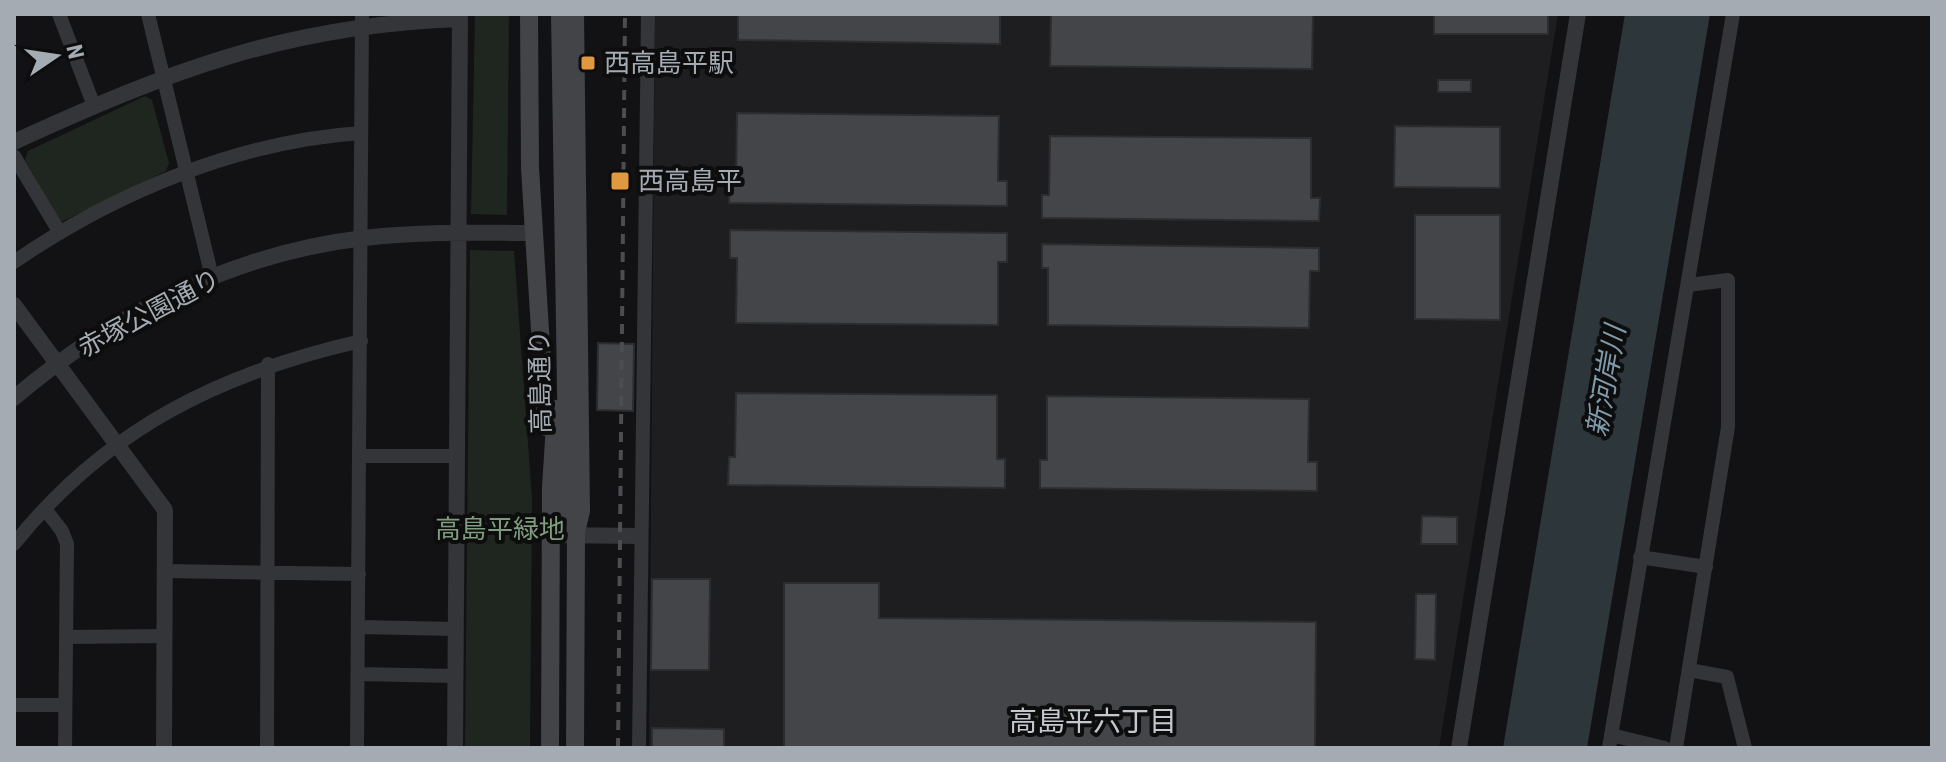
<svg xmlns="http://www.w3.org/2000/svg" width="1946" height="762" font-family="'Roboto Condensed','Noto Sans JP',sans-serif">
	<rect width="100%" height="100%" fill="#121214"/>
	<path fill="#1e1e20" d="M655,14H1558L1439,748H649Z"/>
	<path fill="#1f261f" d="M475,14H509L507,215L471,214Z
		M145,96L152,100L169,163L166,171L61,222L25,160L28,151Z
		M470,250L514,251L532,499L530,748H465Z"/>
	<path fill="#2d363b" d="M1625,14H1710L1587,748H1503Z"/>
	<path fill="#444549" stroke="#2c2d2f" stroke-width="2" d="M738,14H1000V44L738,40Z
		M1051,14H1313L1312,69L1050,66Z
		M1434,14H1548V34H1434Z
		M1438,80H1471V92H1438Z
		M737,113L999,116L998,181H1007V206L729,203L730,179H736Z
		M1395,126L1500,127V188L1394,187Z
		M1050,136L1311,138V198H1320L1319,221L1042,218V195H1049Z
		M1415,215H1500V320L1415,319Z
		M730,230L1007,233V262H998V325L736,323L737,258H730Z
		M1042,244L1319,248V271H1310L1309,328L1048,325V268H1042Z
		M598,343L634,344L633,411L597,410Z
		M736,393L997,395V459H1005V488L728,485L729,457H735Z
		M1047,396L1309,399L1308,462H1317V491L1040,488V460H1047Z
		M1422,516L1457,517V544H1421Z
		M652,579H710L709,670H651Z
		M784,583H879V618L1316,622L1315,748H784Z
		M1416,594H1436L1435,660L1415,659Z
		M652,728L724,729V748H652Z"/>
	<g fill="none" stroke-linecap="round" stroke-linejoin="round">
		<path stroke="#343538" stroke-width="14" d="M59,14L94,106
			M148,14L212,277
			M14,156L60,233
			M14,262C114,193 239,141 361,133
			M360,456H456
			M45,509L62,531L67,544L65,748
			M14,544C106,429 220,373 361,341
			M1640,557L1706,567
			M165,571L359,574
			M359,627L455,629
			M66,637L165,636
			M1689,670L1727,677L1745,748
			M358,674L455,676
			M14,705H65
			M1611,735L1665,748
			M267,748L268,364
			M357,748L362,14
			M639,748L648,14
			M1609,748L1733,14
			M1676,748L1728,427V280L1688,285"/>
		<path stroke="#343538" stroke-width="16" d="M14,142C169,71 287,25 460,19
			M14,305L165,510L164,748
			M14,398C113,314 234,253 364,238C421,231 477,233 534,233
			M551,535L640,536
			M455,748L460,14
			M1459,748L1578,14"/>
		<path stroke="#424448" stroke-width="18" d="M529,14L530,168L546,427
			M560,14L568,511L576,535L575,748
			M575,14L581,511L576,532
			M550,748L551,487L556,409"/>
		<path stroke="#4b4d51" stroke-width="4" stroke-dasharray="10 8" stroke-linecap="butt" d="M618,748L625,14"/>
	</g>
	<g fill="#e0993e" stroke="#0d0d0e" stroke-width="3">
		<rect x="580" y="55" width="16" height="16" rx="4"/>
		<rect x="610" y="171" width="20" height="20" rx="4"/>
	</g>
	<g text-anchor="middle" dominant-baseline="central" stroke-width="8" stroke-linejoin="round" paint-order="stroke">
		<g font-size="26" fill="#a5abb3" stroke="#0d0d0e" text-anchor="start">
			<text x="604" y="63">西高島平駅</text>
			<text x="638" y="181">西高島平</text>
		</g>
		<g font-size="26" fill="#a5abb3" stroke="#0d0d0e">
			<text transform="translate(149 313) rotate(-28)">赤塚公園通り</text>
			<text transform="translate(540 382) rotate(-91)">高島通り</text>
		</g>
		<g font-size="26" fill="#7f9c7e" stroke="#0d0d0e">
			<text x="500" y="529">高島平緑地</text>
		</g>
		<g font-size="28" font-style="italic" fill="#7f9bab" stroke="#0d0d0e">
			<text transform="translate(1606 381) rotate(-80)">新河岸川</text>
		</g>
		<g font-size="28" fill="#c5c9cf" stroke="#0d0d0e">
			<text x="1093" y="721">高島平六丁目</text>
		</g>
	</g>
	<rect width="1946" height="762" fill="none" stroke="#a5abb3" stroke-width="32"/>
	<g transform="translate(56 56) rotate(77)" stroke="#0d0d0e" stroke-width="6" paint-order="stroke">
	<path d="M0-6L14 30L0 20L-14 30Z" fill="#a5abb3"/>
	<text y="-12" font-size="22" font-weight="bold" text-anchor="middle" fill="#a5abb3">N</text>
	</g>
</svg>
